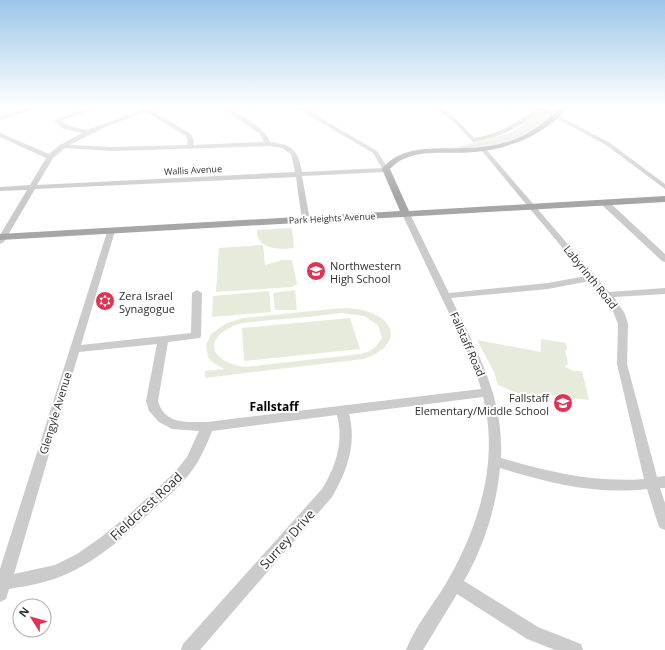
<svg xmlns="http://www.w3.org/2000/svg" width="665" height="650" font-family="'Open Sans',sans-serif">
	<rect width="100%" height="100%" fill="#fff"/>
	<path fill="#e6ebdb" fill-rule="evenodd" d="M546,106H562C552,116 540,128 528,134C507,147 477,150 452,148L508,134L522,125Z
		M289,228L292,229L294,248C280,250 256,249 257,230Z
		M263,245L265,265L282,260H292L297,284L292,287L216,292L219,248Z
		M295,290L297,310H275L273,293Z
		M269,291L271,312L212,317L213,296Z
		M341,308C355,308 369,310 381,318C404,335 382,355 363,359L205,378V371L224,369L211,361L208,357L206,345L211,334L225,324L243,318ZM342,313L364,316L378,325L382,337C378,347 370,352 360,354L245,367C219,364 199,345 229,328C241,321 258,322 271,320C295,318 318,316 342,313Z
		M350,318L360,349L244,361L242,328Z
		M541,339L566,343L567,350H565L568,364L565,367L573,371H582L589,400L549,395L546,396L517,393L498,385L494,372L477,340L541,352Z"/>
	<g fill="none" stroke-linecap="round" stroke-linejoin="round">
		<path stroke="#c8e1eb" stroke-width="1" d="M458,149C483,143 515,142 536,125C543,120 547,112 553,106"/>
		<path fill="#cbcbcb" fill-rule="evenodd" d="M34,106H43L0,120V116Z
			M93,106H101L61,121L69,126L87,130L152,106H160L151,110L191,134L194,140L193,145L264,142L260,134L220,106H227C238,114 267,129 270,142C293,145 298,150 302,172L382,168L373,153L293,106L312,107L327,106L312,111L307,110L377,151L389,170L386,172L302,176L310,220L306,222L302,220L296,177L35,189L4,242L0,244V235L27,190L0,191V187L30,185L46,158L0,137V133L49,154L60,145L82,133L64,129L55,122V120ZM146,112L186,136L188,140L187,145L112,147L70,145L103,128ZM271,146L282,148L291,154L295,172L37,185L53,158L65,148L112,151Z
			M431,106C447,106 464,127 474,138C499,134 517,123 537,108L534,106H546L544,108L610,143L665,184V189L606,145L541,110C520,127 500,138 473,142L454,122Z
			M481,148H485L609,292L665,288V294L614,297L625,314L628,324L627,364L657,477L665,476V488H660L665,503V530L660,528L658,524L647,489C597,495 548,483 500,468C496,508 484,546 464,581L538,627L581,644L583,650H555L527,639L457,594L423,650H406C415,627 432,606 445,585C478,529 500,462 483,397L349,414C357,444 347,471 332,497L200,650H181L183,644L322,489C336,466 344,442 337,415L212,431C207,444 201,458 193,469C183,483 170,495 157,506C128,533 99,561 62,576C45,583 27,586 9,589L6,599L0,602V569L108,229H111L115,231L81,345L191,333L192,293L197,290L202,293L201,336L200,338L168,342L158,401C165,425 187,422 207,422L481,389L474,366L402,214L403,212H406L410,214L449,293L548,283L586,276L481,150ZM590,281L612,309L618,324L617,364L644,479C595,483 548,472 501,458C504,397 477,351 451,298L548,289ZM157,344L146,401L149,411L159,422L172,429L199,431L187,457L175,472L133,511L100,538L77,554L55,565L14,574L79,352Z
			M602,201H608L665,254V262L662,261L602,205Z"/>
		<path fill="#a6a6a6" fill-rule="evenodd" d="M562,106H569C545,135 512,148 475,152C448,155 410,146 390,169L409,211L665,196V202L0,240V234L400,211L382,169C401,144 437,149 464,148C478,148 493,146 507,142C529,136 545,122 562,106Z"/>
	</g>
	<linearGradient id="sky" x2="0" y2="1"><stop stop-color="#9bc6e9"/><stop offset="0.54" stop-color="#fff"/><stop offset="1" stop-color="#fff" stop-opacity="0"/></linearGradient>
	<rect width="665" height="197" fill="url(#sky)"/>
	<defs>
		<symbol id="school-disc" viewBox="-11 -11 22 22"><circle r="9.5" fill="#e23254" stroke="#fff"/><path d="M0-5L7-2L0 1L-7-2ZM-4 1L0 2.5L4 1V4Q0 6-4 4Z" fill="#fff"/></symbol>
		<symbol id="synagogue-disc" viewBox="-11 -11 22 22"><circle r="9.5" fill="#e23254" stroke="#fff"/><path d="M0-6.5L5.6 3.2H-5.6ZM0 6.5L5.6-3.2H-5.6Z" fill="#fff"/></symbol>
	</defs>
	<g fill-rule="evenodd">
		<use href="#school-disc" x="305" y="260" width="22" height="22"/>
		<use href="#synagogue-disc" x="94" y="290" width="22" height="22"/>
		<use href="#school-disc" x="552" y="392" width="22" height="22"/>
	</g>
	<g text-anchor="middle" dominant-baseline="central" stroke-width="4" stroke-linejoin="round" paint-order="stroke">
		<g font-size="9" fill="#2e2e2e" stroke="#fff">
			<text transform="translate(193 170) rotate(-3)">Wallis Avenue</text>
			<text transform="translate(332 218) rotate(-3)">Park Heights Avenue</text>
		</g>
		<g font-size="11" fill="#2e2e2e" stroke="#fff" text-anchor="start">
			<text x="330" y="265">Northwestern<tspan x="330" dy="13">High School</tspan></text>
			<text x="119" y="295">Zera Israel<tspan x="119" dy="13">Synagogue</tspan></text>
			<text x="549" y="397" text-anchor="end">Fallstaff<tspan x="549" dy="13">Elementary/Middle School</tspan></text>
		</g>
		<g font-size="11" fill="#2e2e2e" stroke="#fff">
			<text transform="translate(591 277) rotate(51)">Labyrinth Road</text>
			<text transform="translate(468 344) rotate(66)">Fallstaff Road</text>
			<text transform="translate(55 413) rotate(-73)">Glengyle Avenue</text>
		</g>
		<g font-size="12" font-weight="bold" fill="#000" stroke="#fff">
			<text x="274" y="406">Fallstaff</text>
		</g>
		<g font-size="13" fill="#2e2e2e" stroke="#fff">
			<text transform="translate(146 506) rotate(-43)">Fieldcrest Road</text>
			<text transform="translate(287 539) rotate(-48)">Surrey Drive</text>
		</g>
	</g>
	<g transform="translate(32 618) rotate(307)"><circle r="19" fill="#ffffff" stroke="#ababab"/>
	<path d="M0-3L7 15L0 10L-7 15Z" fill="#e23254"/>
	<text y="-6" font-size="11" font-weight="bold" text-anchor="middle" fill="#2e2e2e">N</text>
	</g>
</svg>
